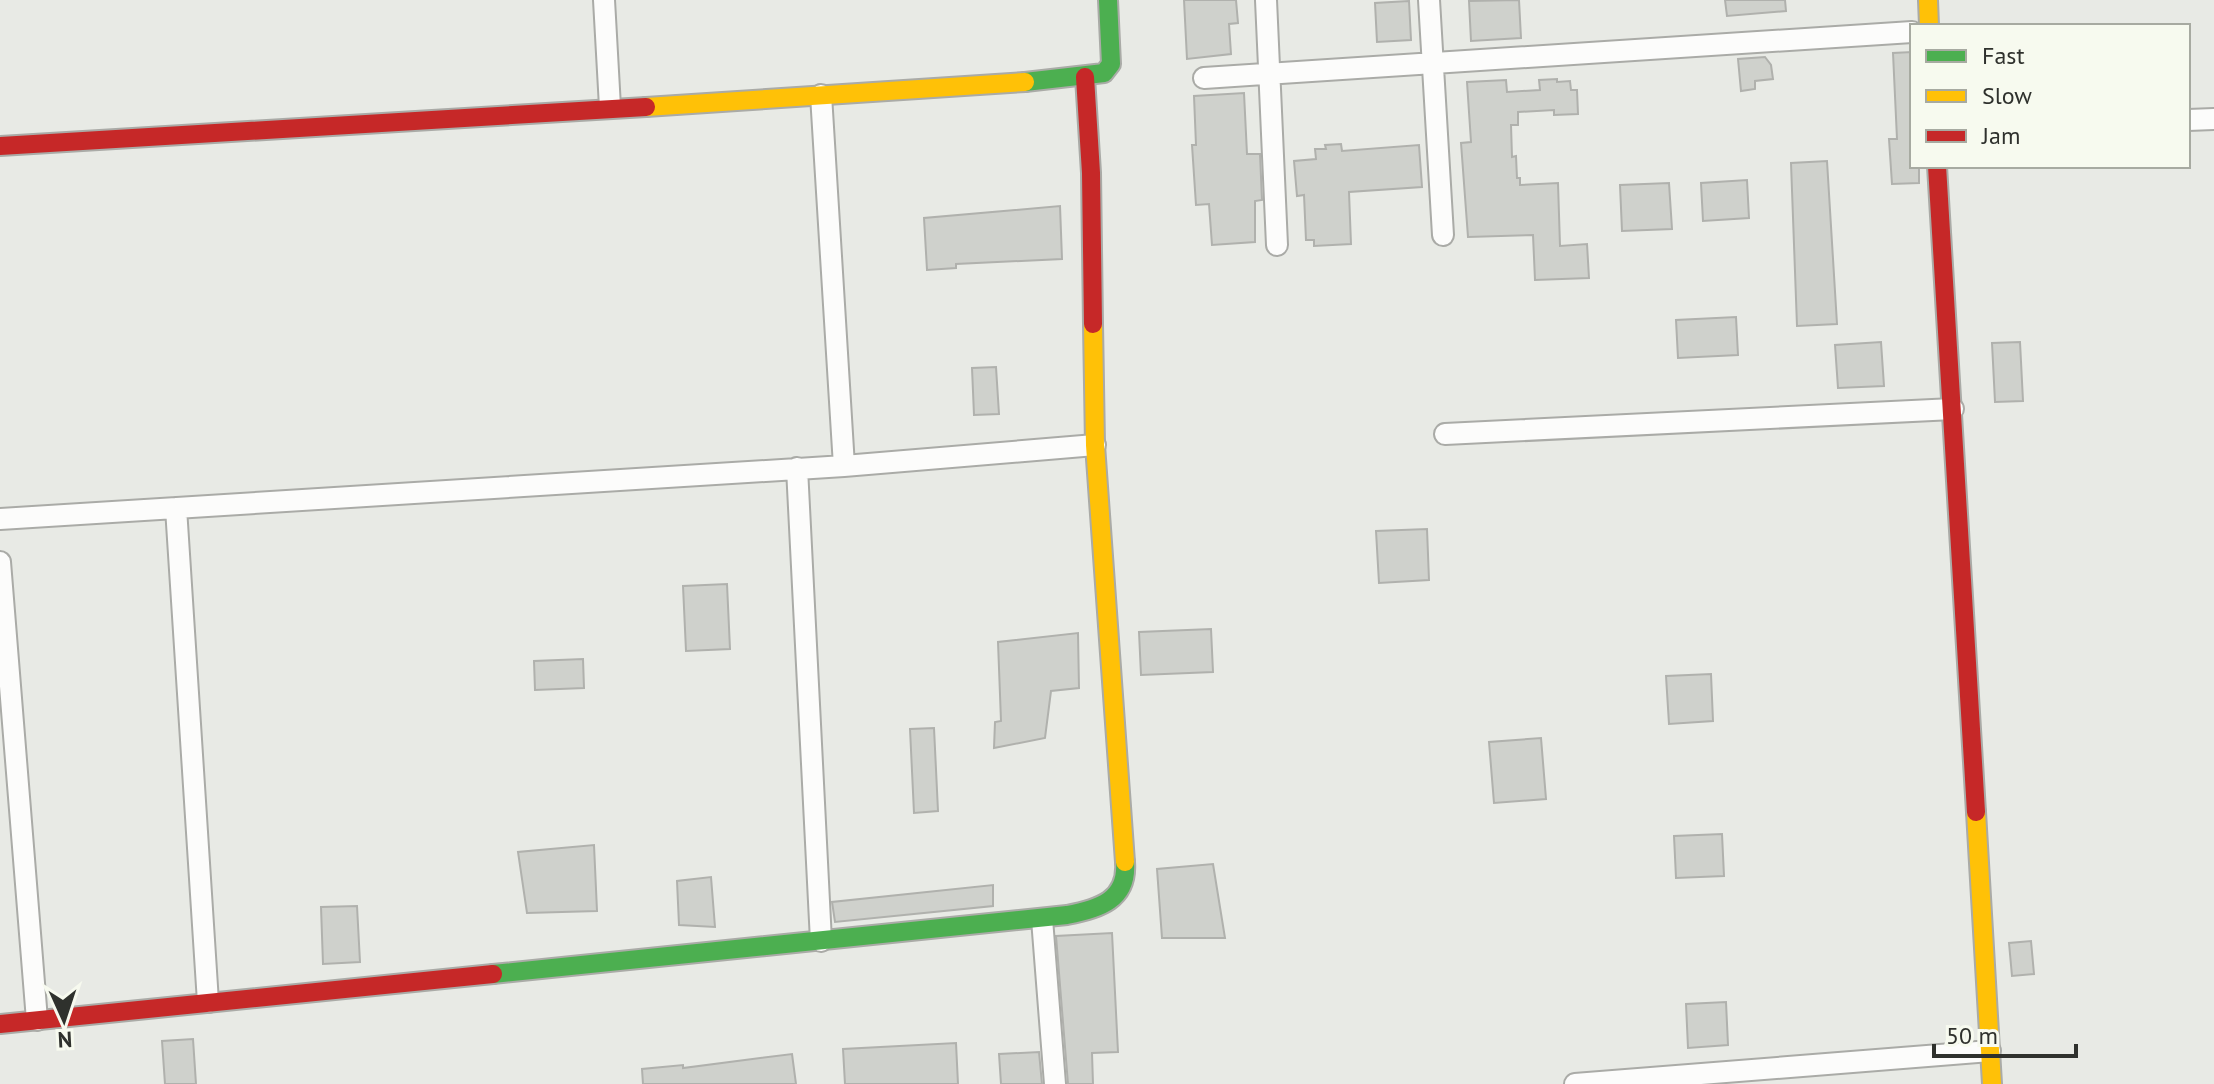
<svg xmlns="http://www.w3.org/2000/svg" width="2214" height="1084" font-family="'PT Sans',sans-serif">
	<rect width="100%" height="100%" fill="#e8eae5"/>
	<path fill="#cfd1cc" stroke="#b0b1ad" stroke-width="2" d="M1184,0H1236L1238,23L1229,24L1231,54L1187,59Z
		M1519,0L1521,38L1471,41L1469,1Z
		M1725,0H1785L1786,11L1727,16Z
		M1409,1L1411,40L1377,42L1375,3Z
		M1912,52V166H1919V183L1892,184L1889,139H1897L1893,53Z
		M1765,57L1771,65L1773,79L1755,81V89L1741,91L1738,59Z
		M1557,79V82L1570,81L1571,90H1577L1578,114L1554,115V110L1518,112V125H1511L1512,157L1516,156L1517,178H1520V185L1558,183L1560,246L1587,244L1589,278L1535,280L1533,235L1468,237L1461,143L1471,142L1467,82L1506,80L1507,92L1540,90L1539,80Z
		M1244,93L1247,154H1260L1262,200L1255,201V242L1212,245L1209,204L1196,205L1192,145H1196L1194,96Z
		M1341,144L1342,151L1419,145L1422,187L1349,192L1351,244L1314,246V240H1306L1304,195L1297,196L1294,161L1316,159L1315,149H1326L1325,145Z
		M1827,161L1837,324L1797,326L1791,163Z
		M1747,180L1749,218L1703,221L1701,183Z
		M1669,183L1672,229L1622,231L1620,185Z
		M1060,206L1062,259L956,264V268L927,270L924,218Z
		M1736,317L1738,355L1678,358L1676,320Z
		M1881,342L1884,386L1838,388L1835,345Z
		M2020,342L2023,401L1995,402L1992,343Z
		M996,367L999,414L974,415L972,368Z
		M1427,529L1429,580L1379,583L1376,531Z
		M727,584L730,649L686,651L683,586Z
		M1211,629L1213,672L1141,675L1139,632Z
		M1078,633L1079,688L1051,691L1045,738L994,748L995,722L1001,721L998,642Z
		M583,659L584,688L535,690L534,661Z
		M1711,674L1713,721L1669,724L1666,676Z
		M934,728L938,811L914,813L910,729Z
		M1541,738L1546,799L1494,803L1489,742Z
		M1722,834L1724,876L1676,878L1674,836Z
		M594,845L597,911L527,913L518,852Z
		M1213,864L1225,938H1162L1157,869Z
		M711,877L715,927L679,925L677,881Z
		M993,885V906L835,922L832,902Z
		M357,906L360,962L323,964L321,907Z
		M1112,933L1118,1052L1092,1053L1093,1084H1068L1056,936Z
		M2031,941L2034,974L2012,976L2009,943Z
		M1726,1002L1728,1045L1688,1048L1686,1004Z
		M193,1039L196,1084H165L162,1041Z
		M956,1043L958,1084H845L843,1049Z
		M1039,1052L1042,1084H1001L999,1054Z
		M792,1054L796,1084H643L642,1069L683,1065V1068Z"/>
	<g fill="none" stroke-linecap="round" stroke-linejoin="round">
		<defs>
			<path id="street" d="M604,0L610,107
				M1266,0L1277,245
				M1429,0L1443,235
				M1204,78L1912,32
				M821,95L844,466
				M2188,120L2214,119
				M1445,434L1953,409
				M797,468L821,941
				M176,508L208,1002
				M0,519L844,466L1095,445
				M0,562L37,1020
				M1042,919L1055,1084
				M1575,1084L1990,1051"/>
			<path id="fast" d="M1025,82L1104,73L1111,64L1108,0
				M493,974L1067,915C1099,909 1128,900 1125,862"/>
			<path id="slow" d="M1928,0L1929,26
				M646,107L1025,82
				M1093,324L1095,445L1125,862
				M1976,812L1992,1084"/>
			<path id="jam" d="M1085,77L1091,173L1093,324
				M0,146L646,107
				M1937,166L1976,812
				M0,1024L493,974"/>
		</defs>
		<use href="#street" stroke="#aaaba7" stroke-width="24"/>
		<use href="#fast" stroke="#aaaba7" stroke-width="22"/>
		<use href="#slow" stroke="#aaaba7" stroke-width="22"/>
		<use href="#jam" stroke="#aaaba7" stroke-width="22"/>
		<use href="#street" stroke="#fcfcfb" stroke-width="20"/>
		<use href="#fast" stroke="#4caf50" stroke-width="18"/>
		<use href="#slow" stroke="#ffc107" stroke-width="18"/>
		<use href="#jam" stroke="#c62828" stroke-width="18"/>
	</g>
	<rect x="1910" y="24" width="280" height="144" fill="#f7faef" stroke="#a7aaa1" stroke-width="2"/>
	<rect x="1926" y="50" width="40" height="12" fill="#4caf50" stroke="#a7aaa1" stroke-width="2"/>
	<text x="1982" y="64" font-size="24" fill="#2f312d">Fast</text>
	<rect x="1926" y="90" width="40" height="12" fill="#ffc107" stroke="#a7aaa1" stroke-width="2"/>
	<text x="1982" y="104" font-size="24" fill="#2f312d">Slow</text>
	<rect x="1926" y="130" width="40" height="12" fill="#c62828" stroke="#a7aaa1" stroke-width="2"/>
	<text x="1982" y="144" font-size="24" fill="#2f312d">Jam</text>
	<g transform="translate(64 1020) rotate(177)" stroke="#f7faef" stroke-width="6" paint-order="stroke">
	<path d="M0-6L14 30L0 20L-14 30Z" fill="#2f312d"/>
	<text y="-12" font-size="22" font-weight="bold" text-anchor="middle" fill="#2f312d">N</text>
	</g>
	<path d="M1934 1044v12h142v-12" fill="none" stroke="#2f312d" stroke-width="4"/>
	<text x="1946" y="1044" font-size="24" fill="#2f312d" stroke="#f7faef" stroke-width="6" paint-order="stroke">50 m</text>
</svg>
